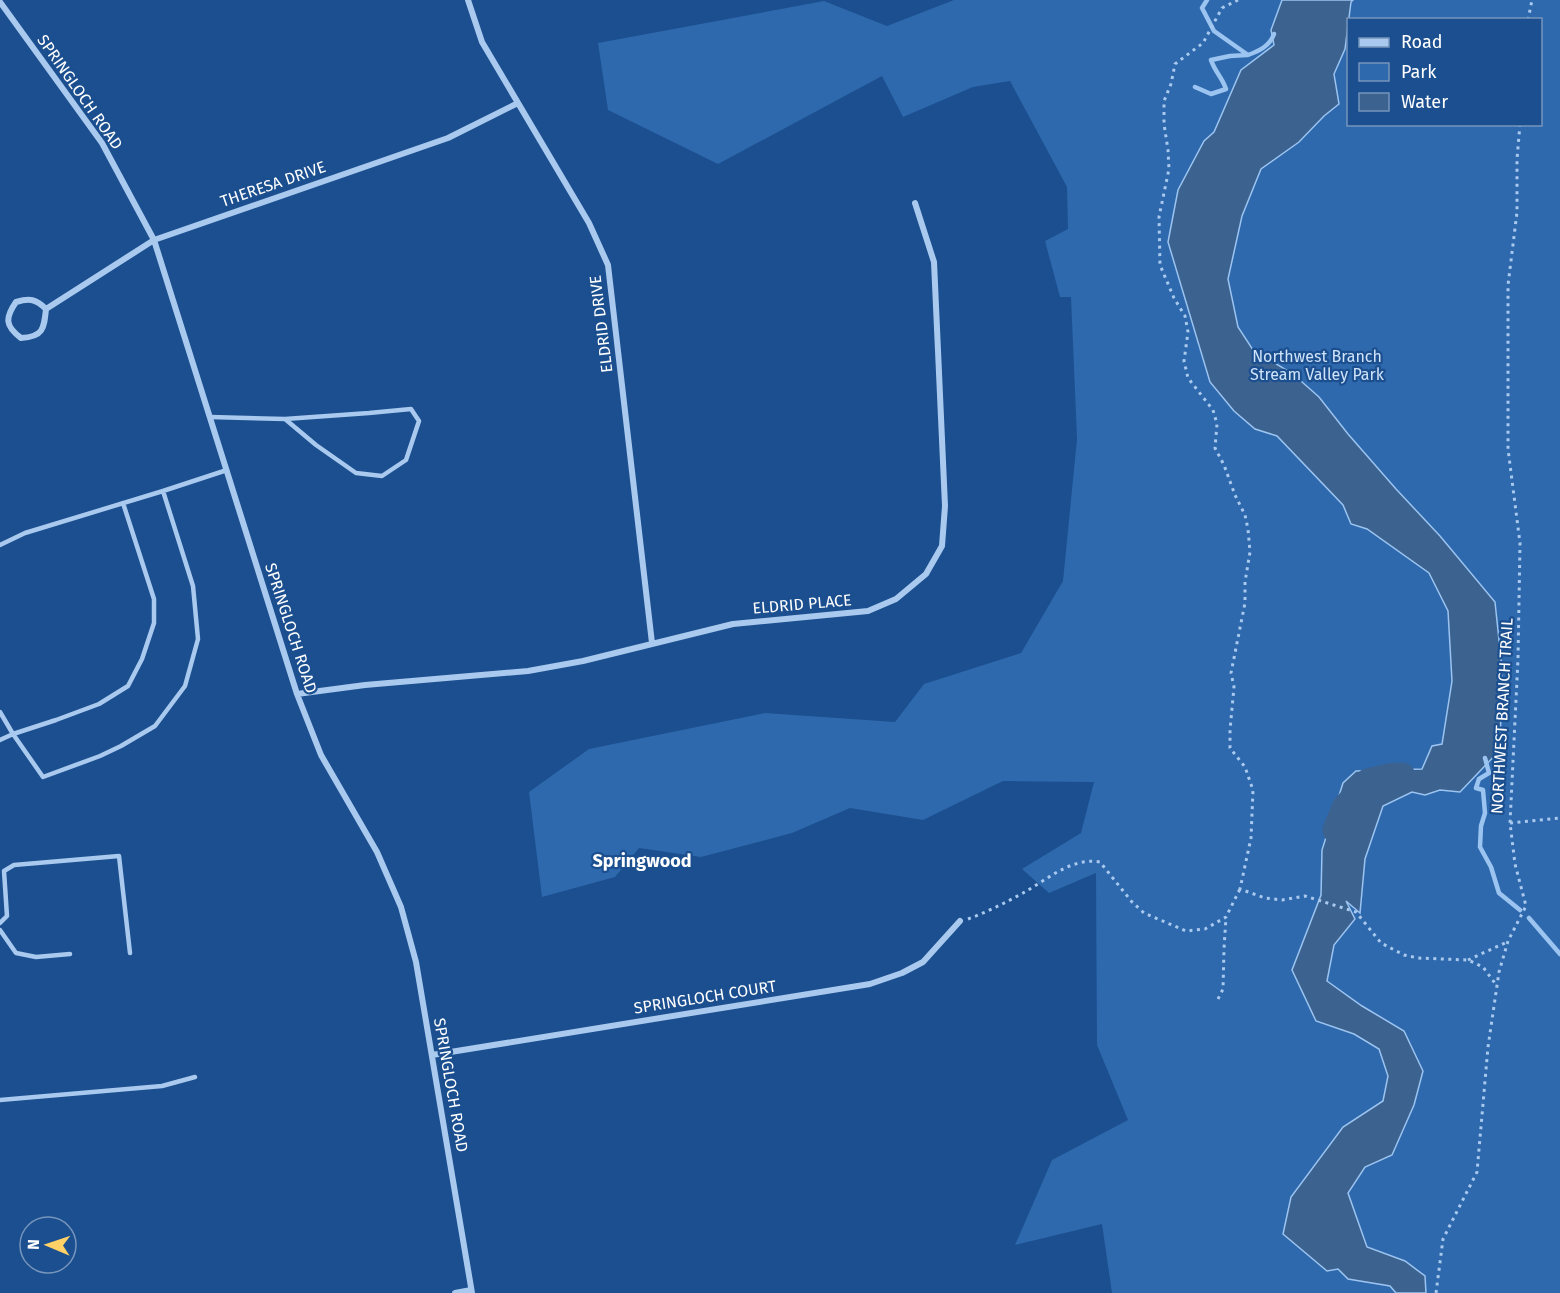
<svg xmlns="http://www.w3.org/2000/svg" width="1560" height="1293" font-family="'Fira Sans',sans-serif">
	<rect width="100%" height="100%" fill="#1b4f8f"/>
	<path fill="#2e69ad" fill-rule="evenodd" d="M954,0H1560V1293H1112L1102,1224L1015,1245L1052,1160L1128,1120L1097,1045L1096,873L1049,893L1022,869L1081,833L1094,782L1003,781L923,820L850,808L792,833L701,857L639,848L615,877L542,897L529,792L589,749L765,713L895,722L924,684L1021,653L1063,581L1077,439L1071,297H1060L1045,241L1068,229L1067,187L1010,81L973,87L903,117L882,76L718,164L608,110L598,43L824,1L887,26ZM1348,20H1540V124H1348Z"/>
	<path fill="#3c6290" stroke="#9cc4f0" stroke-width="1.5" d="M1282,0H1353L1351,2L1345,49L1334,74L1339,104L1324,116L1299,142L1261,169L1242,216L1228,279L1238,327L1253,350L1293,374L1319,397L1348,434L1396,489L1440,536L1495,602L1502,669L1500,750L1460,792L1440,790L1425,795L1412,792L1383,806L1365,859L1360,913L1346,901L1355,919L1334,945L1327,981L1362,1006L1404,1031L1423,1071L1414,1105L1392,1155L1365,1167L1348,1193L1367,1247L1405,1261L1425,1276L1426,1293H1396L1390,1286L1348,1279L1338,1269L1327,1271L1283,1234L1291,1197L1343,1127L1383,1101L1388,1076L1379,1049L1354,1034L1316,1021L1292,970L1321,895L1322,850L1343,783L1356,771L1422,769L1432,746L1442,744L1452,681L1448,611L1429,573L1367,529L1351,524L1343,505L1277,436L1255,429L1234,411L1210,382L1168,242L1178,190L1204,141L1214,132L1241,70L1274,45L1271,30Z"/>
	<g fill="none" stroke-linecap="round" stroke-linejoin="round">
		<path stroke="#9cc4f0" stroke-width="4.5" d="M1207,0L1202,8L1214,31L1248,55C1259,51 1270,46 1274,34
			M1195,87L1211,94L1226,89C1222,77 1215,72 1211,60L1230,56L1247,55
			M1485,758L1489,773L1479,779L1476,788L1483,790L1485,813L1481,826L1480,847L1491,867L1499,893L1520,910
			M1529,918L1560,954"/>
		<path stroke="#3c6290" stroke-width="27" d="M1336,830L1345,808L1368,782L1389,777L1402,776"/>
		<path stroke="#a9c9ee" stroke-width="3" stroke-dasharray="3 4.5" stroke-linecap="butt" d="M1238,0L1222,8L1203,43L1175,64L1171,84L1164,101V124L1168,150L1169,169L1159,217L1160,265L1174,298L1185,316L1188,332L1184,361L1188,378L1213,410L1217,424L1215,448L1224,465L1235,495L1245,515L1248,529L1250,552L1245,582V603L1231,673L1234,687L1230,730V748L1245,767L1253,790L1251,838L1240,889L1265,898L1282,900L1305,896L1356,912L1381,943L1404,955L1418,958L1468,960L1483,967L1497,986
			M1528,20L1532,0
			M1510,823L1560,818
			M968,919C987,912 1005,903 1023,893C1047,880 1071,857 1100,862L1132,902L1144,913L1186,931L1205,929L1226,917L1240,889
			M1468,960L1507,942
			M1218,999L1223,989L1224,949L1226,917
			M1436,1293L1443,1239L1477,1172L1488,1047L1499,972L1508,941L1526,906L1515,864L1510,823L1518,659L1520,543L1508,449V285L1517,212V159L1520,124"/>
		<path stroke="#a9c9ee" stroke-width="4.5" d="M210,417L285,419L316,445L356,473L382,476L406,460L419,421L411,409L369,413L285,419
			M123,503L154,599V623L142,659L128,686L99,704L56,720L13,734L43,777L100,756L121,746L155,726L185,686L198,639L193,586L163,491L227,470
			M0,545L25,533L163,491
			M0,712L13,734L0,740
			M0,923L7,916L4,871L14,865L119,856L130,953
			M0,930L16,953L36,957L70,954
			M0,1100L162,1086L195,1077"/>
		<path stroke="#a9c9ee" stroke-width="6" d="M468,0L482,42L589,223L608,265L652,643
			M0,2L102,143L154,240L297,694L321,755L377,852L401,907L416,962L472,1293
			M46,309C44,329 43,337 21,338C5,326 5,318 16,302C30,298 36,299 46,309L154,240L448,138L518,103
			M297,694L365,685L528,671L583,661L733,624L868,611L896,599L926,574L942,546L945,506L934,262L915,203
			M432,1055L870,984L902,973L923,962L960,921
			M455,1293L471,1290"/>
	</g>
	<g text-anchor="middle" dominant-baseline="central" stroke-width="4.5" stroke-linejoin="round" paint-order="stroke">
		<g font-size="16" fill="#fff" stroke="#1b4f8f">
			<text transform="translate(80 92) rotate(55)">SPRINGLOCH ROAD</text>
			<text transform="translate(273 184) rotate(-19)">THERESA DRIVE</text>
			<text transform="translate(601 324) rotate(-97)">ELDRID DRIVE</text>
			<text transform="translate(802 604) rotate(-5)">ELDRID PLACE</text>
			<text transform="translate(291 628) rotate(72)">SPRINGLOCH ROAD</text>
			<text transform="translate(1502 716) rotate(-87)">NORTHWEST BRANCH TRAIL</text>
			<text transform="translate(705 997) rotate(-9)">SPRINGLOCH COURT</text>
			<text transform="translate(451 1085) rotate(80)">SPRINGLOCH ROAD</text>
		</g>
		<g font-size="16" fill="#cfe3fa" stroke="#1b4f8f">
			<text x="1317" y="356">Northwest Branch<tspan x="1317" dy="18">Stream Valley Park</tspan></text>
		</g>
		<g font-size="18" font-weight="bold" fill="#fff" stroke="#1b4f8f">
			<text x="642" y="861">Springwood</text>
		</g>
	</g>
	<rect x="1347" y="18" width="195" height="108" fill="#1b4f8f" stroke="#7695bc" stroke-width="1.5"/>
	<rect x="1359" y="38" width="30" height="9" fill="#a9c9ee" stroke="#7695bc" stroke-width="1.5"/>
	<text x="1401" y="48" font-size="18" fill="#ffffff">Road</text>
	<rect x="1359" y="63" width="30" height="18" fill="#2e69ad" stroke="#7695bc" stroke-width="1.5"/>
	<text x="1401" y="78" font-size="18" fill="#ffffff">Park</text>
	<rect x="1359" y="93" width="30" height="18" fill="#3c6290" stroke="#7695bc" stroke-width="1.5"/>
	<text x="1401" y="108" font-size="18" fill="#ffffff">Water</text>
	<g transform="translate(48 1245) rotate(272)"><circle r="28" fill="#1b4f8f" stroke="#7695bc" stroke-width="1.5"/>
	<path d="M0-4.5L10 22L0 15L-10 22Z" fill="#ffd166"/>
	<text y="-9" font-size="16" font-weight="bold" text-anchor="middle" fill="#ffffff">N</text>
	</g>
</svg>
